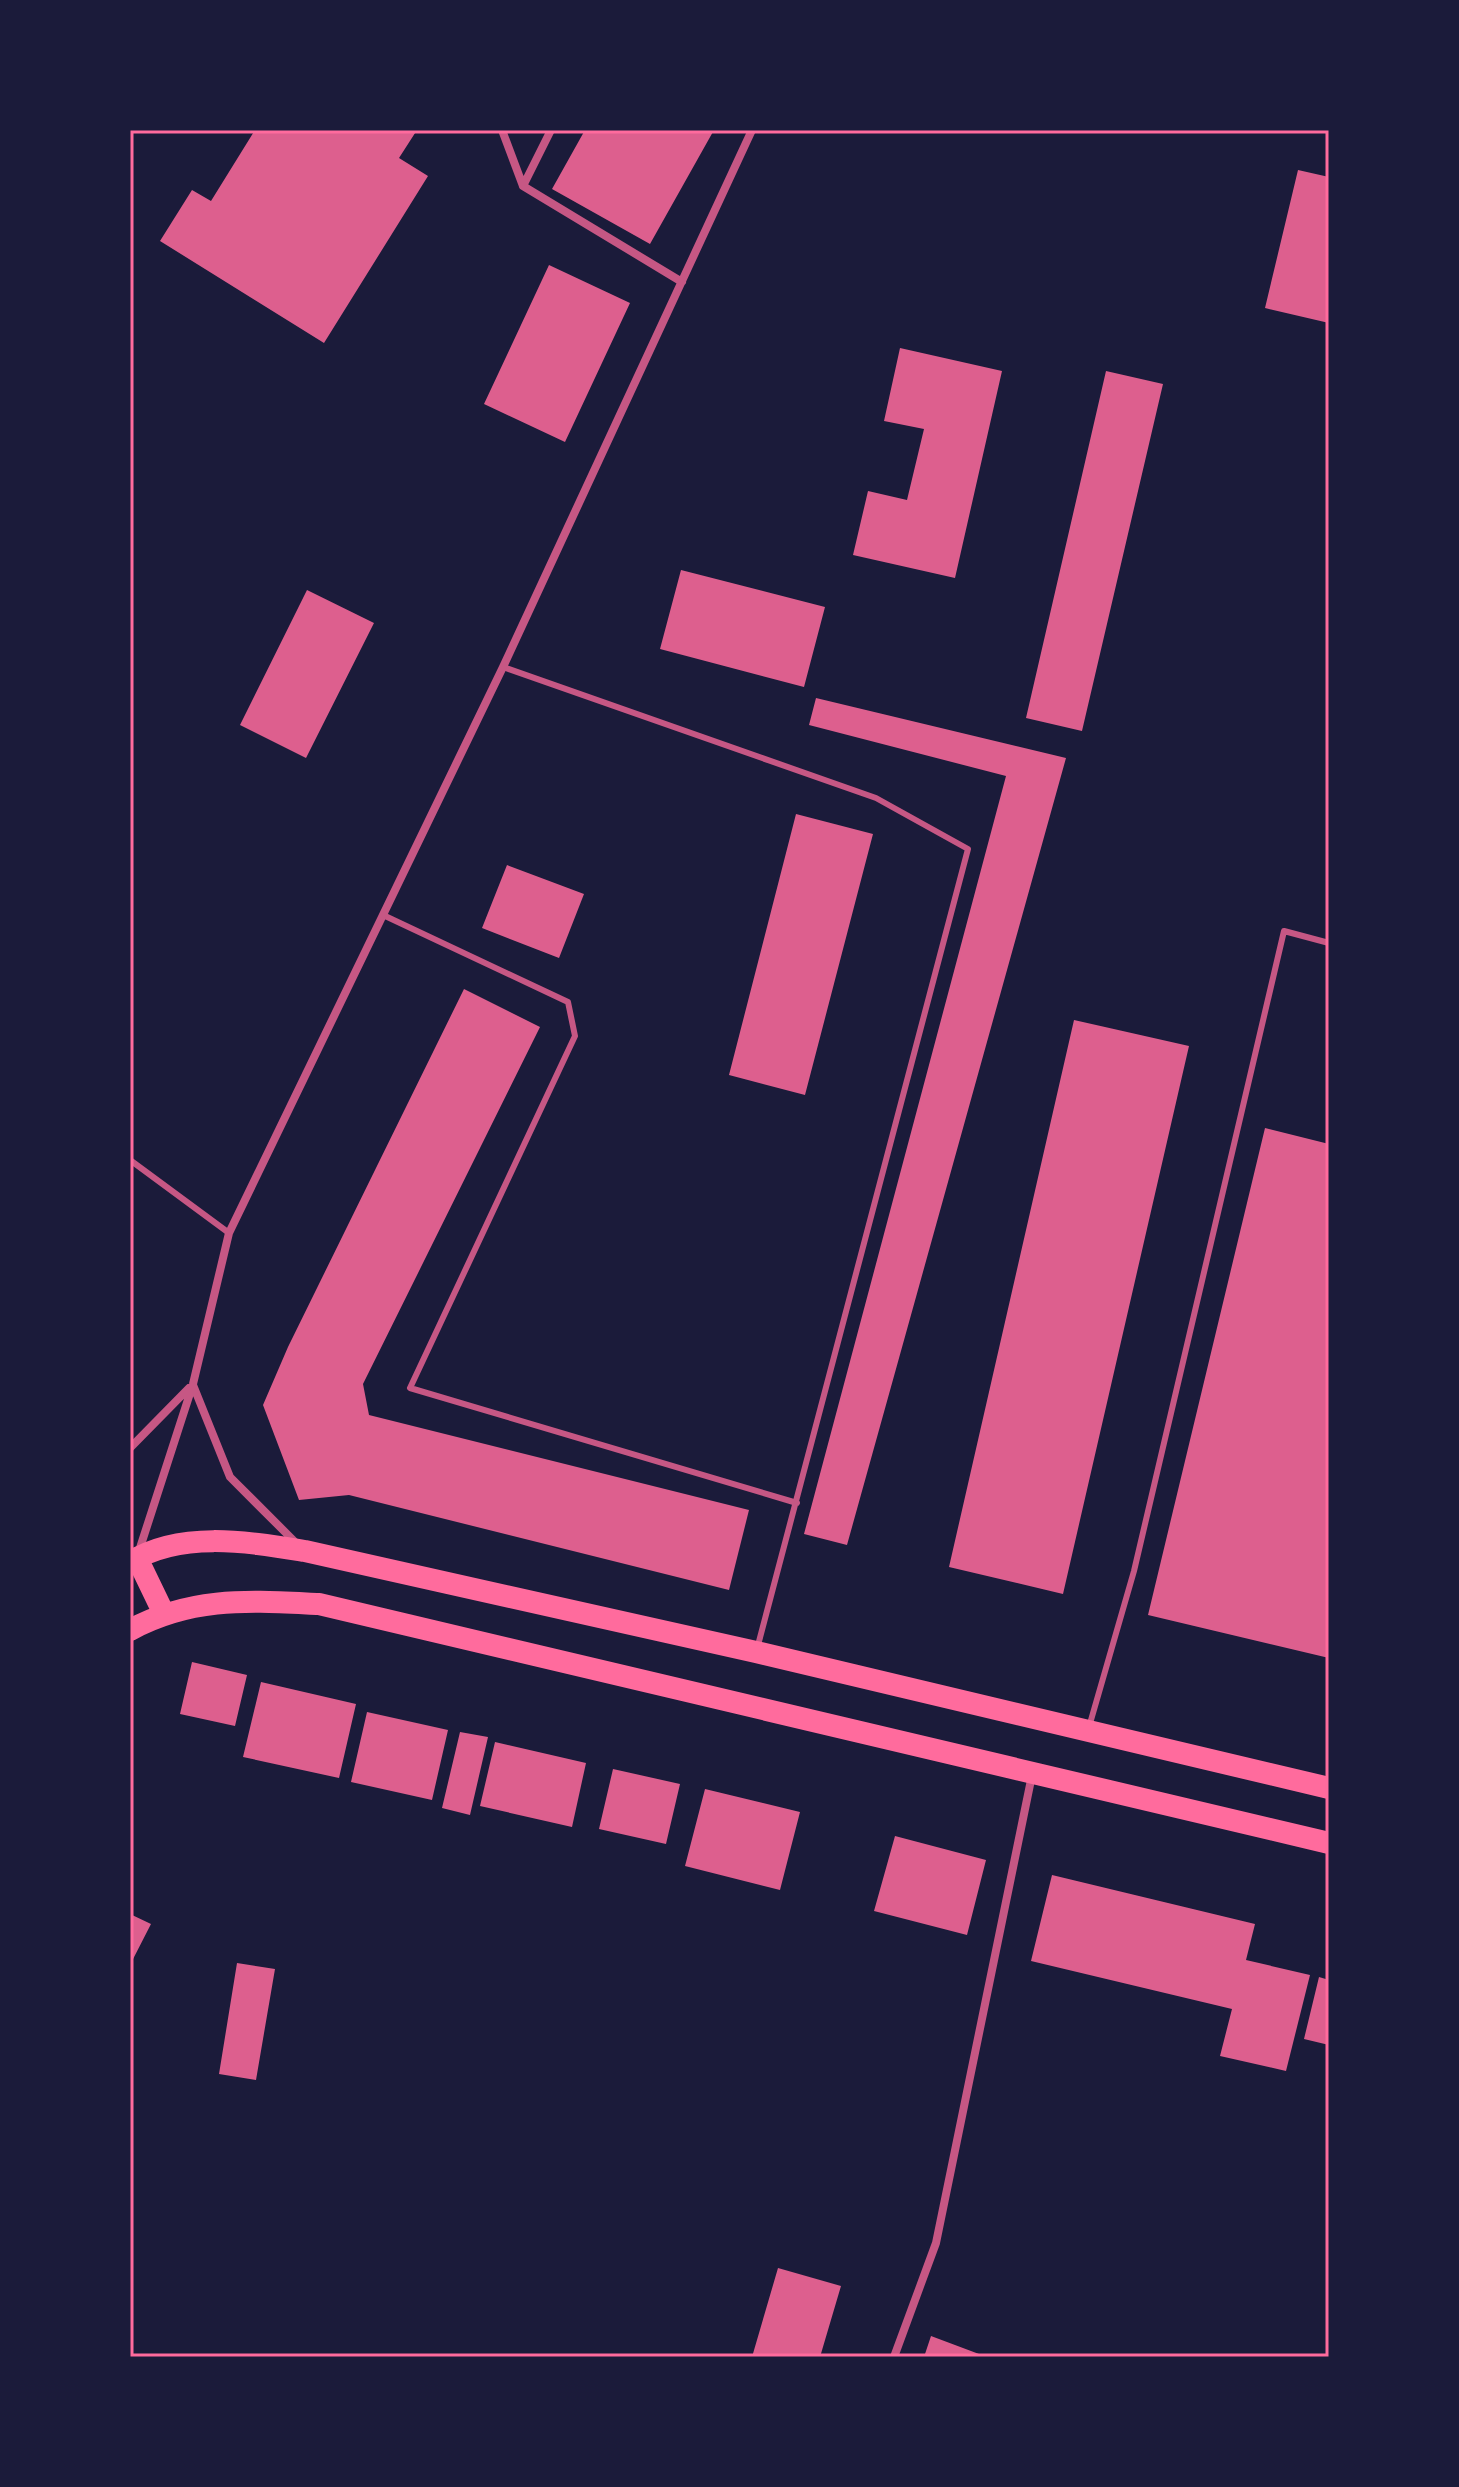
<svg xmlns="http://www.w3.org/2000/svg" width="1459" height="2487" font-family="Arial,sans-serif">
	<rect width="100%" height="100%" fill="#1b1b3a"/>
	<path fill="#dd5f8e" d="M255,130H417L399,158L428,176L324,343L160,241L192,190L211,201Z
		M585,130H714L650,244L552,189Z
		M1298,170L1329,177V323L1265,308Z
		M549,265L630,303L565,442L484,404Z
		M900,348L1002,371L955,578L853,555L868,491L907,500L924,429L884,421Z
		M1106,371L1163,384L1082,731L1026,718Z
		M681,570L825,607L804,687L660,649Z
		M307,590L374,623L306,758L240,725Z
		M816,698L1066,758L847,1545L804,1534L1006,776L809,725Z
		M796,814L873,834L805,1095L729,1075Z
		M507,865L584,894L559,958L482,928Z
		M464,989L540,1027L363,1384L369,1415L749,1510L729,1590L349,1495L299,1500L263,1405L288,1347Z
		M1074,1020L1189,1046L1063,1594L949,1567Z
		M1265,1128L1329,1144V1658L1148,1615Z
		M192,1662L247,1675L235,1726L180,1714Z
		M261,1682L356,1704L339,1778L243,1757Z
		M367,1712L448,1730L432,1800L351,1782Z
		M460,1732L488,1737L470,1815L442,1808Z
		M495,1742L586,1763L572,1827L480,1806Z
		M613,1769L680,1784L666,1844L599,1829Z
		M705,1789L800,1812L780,1890L685,1866Z
		M895,1836L986,1860L967,1935L874,1911Z
		M1052,1875L1255,1924L1246,1960L1310,1975L1286,2071L1220,2056L1232,2009L1031,1961Z
		M130,1914L151,1924L130,1965Z
		M237,1963L275,1969L256,2080L219,2074Z
		M1319,1977L1329,1980V2045L1304,2039Z
		M778,2268L841,2286L820,2357H752Z
		M931,2336L987,2357H924Z"/>
	<g fill="none" stroke-linecap="round" stroke-linejoin="round">
		<path stroke="#c65784" stroke-width="6" d="M503,667L876,798L968,849L757,1649
			M383,915L568,1002L575,1036L410,1388L797,1503
			M130,1160L229,1233
			M1089,1727L1134,1571L1284,931L1329,943"/>
		<path stroke="#c65784" stroke-width="8" d="M502,130L523,186L682,282
			M523,186L551,130
			M193,1385L230,1477L297,1544
			M130,1448L189,1388
			M138,1554L193,1384L229,1233L503,667L752,130
			M894,2357L936,2243L1032,1775"/>
		<path stroke="#ff6b9d" stroke-width="22" d="M137,1558L164,1614
			M130,1562C181,1530 249,1542 305,1551L756,1652L1329,1788
			M130,1630C193,1596 250,1601 319,1604L1329,1843"/>
	</g>
	<rect width="1459" height="2487" fill="none" stroke="#1b1b3a" stroke-width="264"/>
	<rect x="132" y="132" width="1195" height="2223" fill="none" stroke="#ff6b9d" stroke-width="3"/>
</svg>
